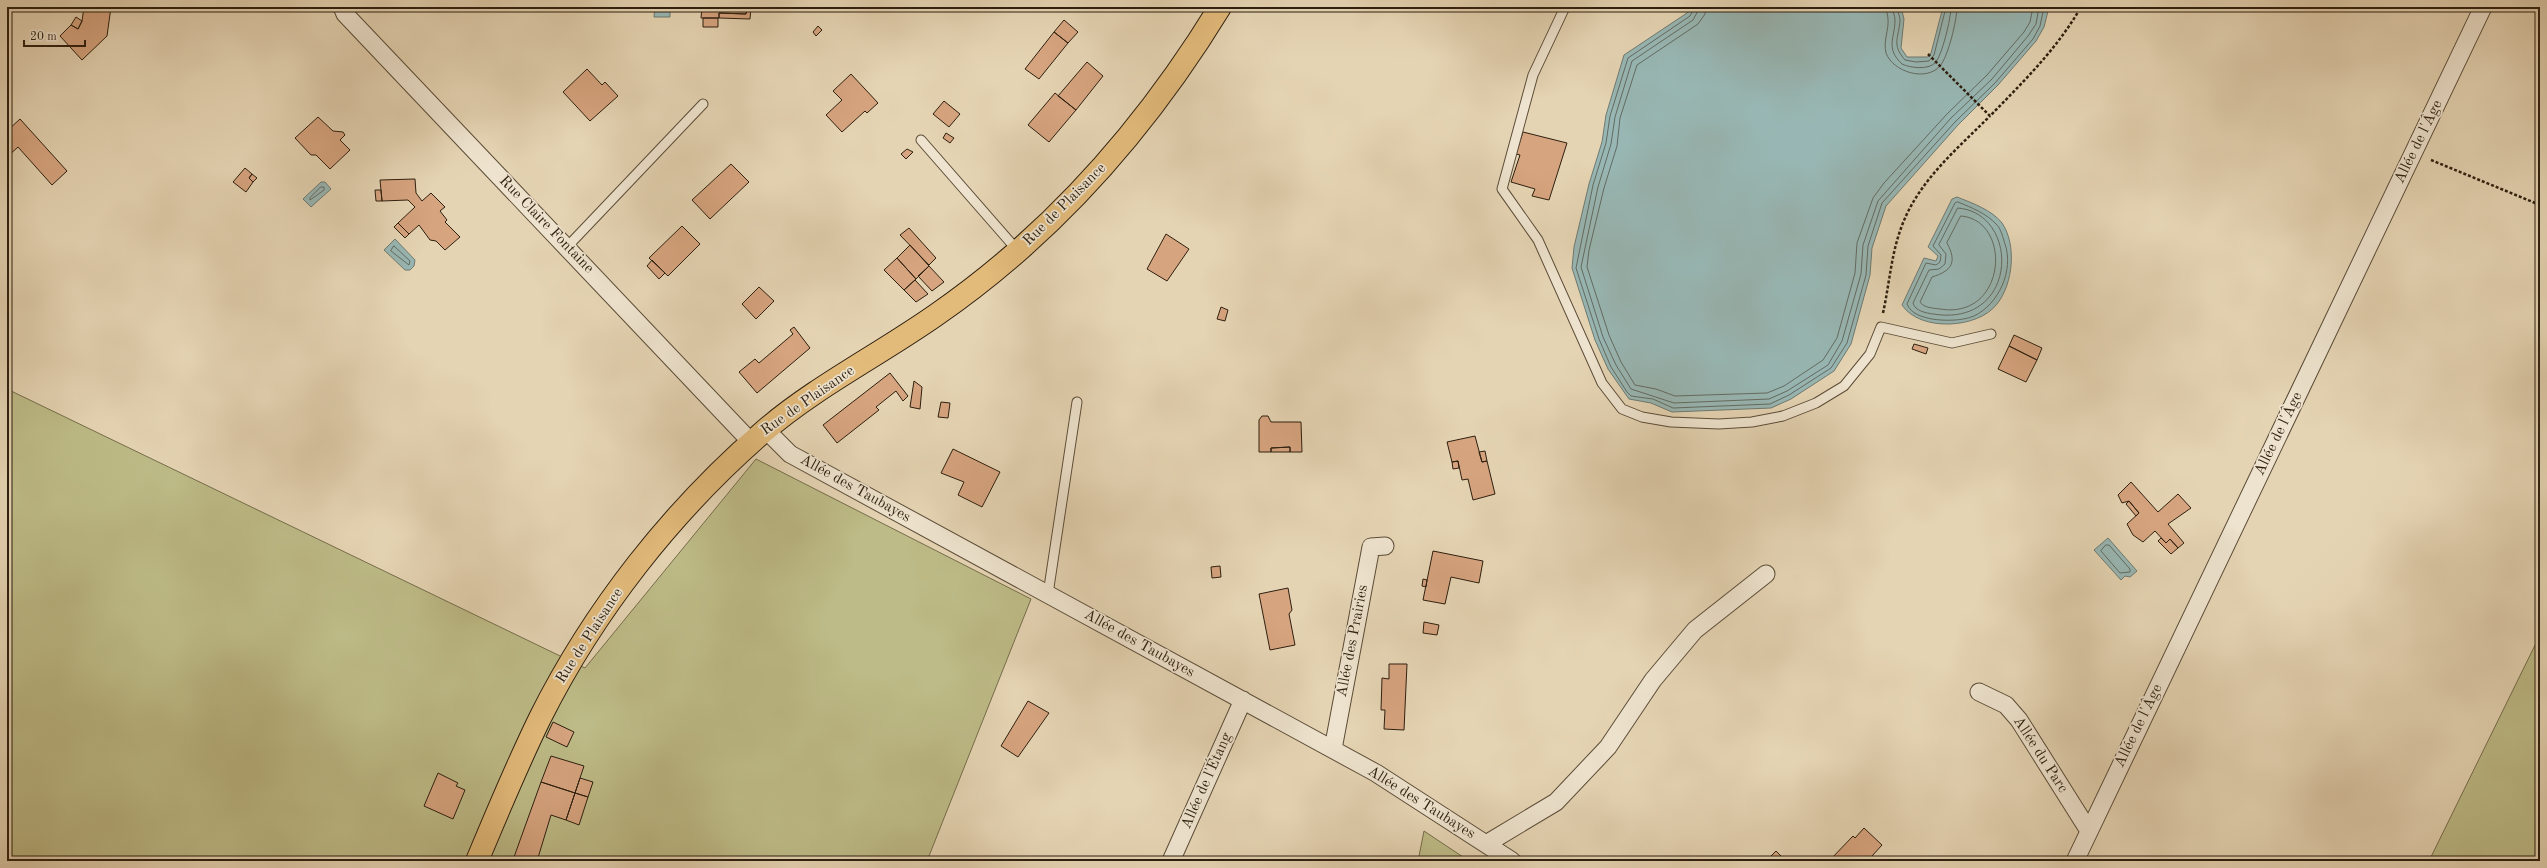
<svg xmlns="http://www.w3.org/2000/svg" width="2547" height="868" font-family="'Old Standard TT',serif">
	<rect width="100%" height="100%" fill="#e5d4b3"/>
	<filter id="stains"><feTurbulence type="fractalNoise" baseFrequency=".005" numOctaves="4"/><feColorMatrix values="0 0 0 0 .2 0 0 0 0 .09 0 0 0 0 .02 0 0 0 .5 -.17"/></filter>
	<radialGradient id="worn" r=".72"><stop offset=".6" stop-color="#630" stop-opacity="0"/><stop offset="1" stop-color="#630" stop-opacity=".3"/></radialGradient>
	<path fill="#bdbb87" stroke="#756d4b" d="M7,389L585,668L756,459L1031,599L927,861H7Z
		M2540,635V861H2429Z
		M1424,831L1469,861H1418Z"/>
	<path fill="#98b7b4" stroke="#6d7a72" d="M655,7H670V17H654Z
		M1692,7H1901L1904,19L1901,48L1907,57H1928L1931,53L1943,7H2049L2044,27L2036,41L1998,85L1958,125L1886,206L1872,248L1870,275L1851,344L1834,371L1791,399L1771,408L1672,412L1651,403L1629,399L1608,369L1595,340L1572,268L1574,247L1589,184L1602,142L1606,115L1624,55L1687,13Z
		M321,182H325L331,189L311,207L303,199Z
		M1957,197C1972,203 1992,210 2002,223C2017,245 2013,284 1997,304C1978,329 1920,332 1902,305L1924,258L1936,261L1938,256L1928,247L1952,199Z
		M395,239L415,260L414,266L410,270H405L384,250Z
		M2108,538L2137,571L2130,577L2125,576L2121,580L2094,550Z"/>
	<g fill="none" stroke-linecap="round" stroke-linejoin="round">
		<path stroke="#626b62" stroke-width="1" d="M1695,7L1690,16L1628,58L1610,116L1606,143L1593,185L1576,268L1599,339L1611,367L1627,392L1631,396L1653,399L1673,408L1770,404L1789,395L1831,368L1847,343L1866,275L1868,246L1882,203L1955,122L1995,83L2033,39L2040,26L2044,7
			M1700,7L1693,20L1632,61L1615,117L1611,144L1598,187L1581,267L1603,337L1616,365L1631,389L1674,403L1769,399L1787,391L1828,365L1842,341L1861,274L1863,245L1878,201L1951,118L1992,79L2028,36L2036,24L2039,7
			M1706,7L1705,14L1698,24L1637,65L1620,118L1617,146L1604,188L1589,250L1587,267L1609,335L1621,362L1635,385L1656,389L1675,396L1767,393L1784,386L1823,360L1837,338L1855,273L1857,243L1873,198L1884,183L1947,114L1987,75L2024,32L2030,22L2033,7
			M1886,7C1886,11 1888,15 1888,19C1889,30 1883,41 1886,53C1893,72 1926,82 1940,66C1948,57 1957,20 1957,7
			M1892,7C1892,11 1895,15 1895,20C1895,38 1885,48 1902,64C1910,68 1928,70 1935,63C1942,56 1951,18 1951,7
			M1897,7C1897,11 1900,16 1900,20C1899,38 1891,44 1905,60L1916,62L1929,61L1934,55L1946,7
			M321,187H324V190L310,200V198Z
			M1958,202C1972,208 1986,213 1997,225C2001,229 2003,238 2005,244C2014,270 1999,304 1974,316C1962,321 1944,321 1932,319C1922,317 1911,314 1907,304L1926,263L1936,265L1940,262L1941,255L1933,246L1955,203Z
			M1958,208C2021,213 2019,328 1933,314C1926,313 1915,311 1913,303L1929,270L1939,269L1945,264L1946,254L1939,245Z
			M1961,216C2013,220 2007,320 1940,309C1933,308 1924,308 1920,302L1932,277C1951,271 1958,263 1947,243Z
			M394,246L410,261L409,265L391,251Z
			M2106,545H2109L2130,569V572L2120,573L2101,551Z"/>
	</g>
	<path fill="#d6a47f" stroke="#2d1f0f" d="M84,7H111L107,36L82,60L60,36L71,25L78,29L82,21Z
		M690,7H702L701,11H689Z
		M702,7H747L746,14L719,13V18H701Z
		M747,7H751L750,19L719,18V13L746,14Z
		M76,17L82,21L78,29L71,25Z
		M703,18H718V27H703Z
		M1064,20L1078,32L1068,43L1054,32Z
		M818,26L822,30L816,36L813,32Z
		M1054,32L1068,43L1039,79L1025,69Z
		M1087,62L1103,76L1076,110L1058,96Z
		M587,69L602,85L605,82L618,96L590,121L563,92Z
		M851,74L878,103L867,113L865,111L842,132L826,115L842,100L833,91Z
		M1055,93L1076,110L1049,142L1028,125Z
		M944,101L960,114L949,127L933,114Z
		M318,117L333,131L343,132L345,135L340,140L350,150L330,169L316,155H311L295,138Z
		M20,119L67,171L52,185L18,147L7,157V131Z
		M1523,132L1567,143L1549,200L1532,196L1535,189L1511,182L1520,155L1516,154Z
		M946,133L954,138L950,143L943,138Z
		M907,149L913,152L906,159L901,154Z
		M731,164L749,182L710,219L692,200Z
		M245,168L252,174L249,178L253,182L246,192L233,182Z
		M252,174L257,178L253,182L249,178Z
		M415,179L416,193L422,201L431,193L445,207L440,211L447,220L445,222L460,237L445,250L436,241L430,240L419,225L409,234L398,223L415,207L408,200L382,201L380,180Z
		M375,190H381L382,201H376Z
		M398,223L409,234L405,238L394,227Z
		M682,226L700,244L668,276L649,258Z
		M909,228L936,258L929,265L900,235Z
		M1166,234L1189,249L1167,281L1147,269Z
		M910,245L929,266L916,279L897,258Z
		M897,258L916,279L904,290L884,270Z
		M652,260L665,273L659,279L647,266Z
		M929,266L944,282L932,291L918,276Z
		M915,280L928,294L916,302L904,290Z
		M759,287L774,301L756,319L742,304Z
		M1221,307L1228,310L1225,321L1217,319Z
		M794,327L810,348L757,393L739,372L755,359L759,363L793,334L790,330Z
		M2014,335L2042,348L2037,360L2009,346Z
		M1914,344L1928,348L1926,354L1912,349Z
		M2009,346L2037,360L2026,382L1998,369Z
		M890,373L908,396L903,401L896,391L876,407L879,410L837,443L823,425Z
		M914,381L922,387L920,409L910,407Z
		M941,402L950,403L948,418L938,417Z
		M1262,416H1268L1271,422H1301L1302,452H1290V447L1271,448V452H1259V420Z
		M1475,436L1482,462L1487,461L1495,494L1473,500L1468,479L1462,480L1458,461L1452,462L1447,442Z
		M1290,447V452H1271V448Z
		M953,449L1000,472L982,507L958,495L964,482L941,473Z
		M1485,451L1487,461L1482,462L1479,452Z
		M1458,461L1459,468L1453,469L1452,462Z
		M2131,482L2158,512L2178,494L2191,508L2168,524L2184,543L2178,548L2170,539L2166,543L2155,531L2143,542L2133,535L2127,524L2139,513L2129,501L2122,503L2118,495Z
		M2129,501L2139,513L2136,516L2126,504Z
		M2161,538L2166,543L2170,539L2178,548L2171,554L2158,541Z
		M1433,551L1483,561L1479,583L1451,577L1445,604L1423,600Z
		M1220,566L1221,577L1212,578L1211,567Z
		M1423,579L1427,580L1426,587L1422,586Z
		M1288,588L1292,610L1289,614L1295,645L1270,650L1259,594Z
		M1424,622L1439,625L1437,635L1423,633Z
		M1389,664H1407L1404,730L1384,729L1385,710H1381L1382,678L1389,679Z
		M1028,701L1049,713L1018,757L1001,746Z
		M553,722L574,732L567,747L546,737Z
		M551,756L584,766L575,793L541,782Z
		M438,773L458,783L456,786L465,790L453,819L424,806Z
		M580,778L593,782L588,797L575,793Z
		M541,782L575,793L566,820L551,815L537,861H528L514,857Z
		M575,793L588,797L579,825L566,820Z
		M1864,828L1882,845L1872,856L1873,857L1870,861H1829L1853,836L1855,838Z
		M1776,851L1786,861H1766Z"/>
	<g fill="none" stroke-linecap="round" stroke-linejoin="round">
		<defs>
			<path id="service" d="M1565,7L1533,75L1502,189L1538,240L1602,383L1622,409L1642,417L1671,422L1719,424L1752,422L1783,416L1816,403L1844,386L1870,354L1881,327L1952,343L1991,334
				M921,140L1018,251
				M567,247L703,104
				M1048,594L1077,402"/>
			<path id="minor" d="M342,7L345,14L752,443
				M766,430L790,454L1376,773L1512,861
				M1979,692L2006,705L2019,720L2089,831
				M1333,749L1371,547L1385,546
				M1486,844L1556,802L1608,747L1653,680L1695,630L1766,574
				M1171,861L1243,700
				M2075,861L2483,7"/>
			<path id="primary" d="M477,861C497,813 517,765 540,718C594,610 672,511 763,432C815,387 879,355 936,315C1053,234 1146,128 1220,7"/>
		</defs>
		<use href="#service" stroke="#5b4c38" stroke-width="11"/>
		<use href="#minor" stroke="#5b4c38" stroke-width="19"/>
		<use href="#primary" stroke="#2d1f0f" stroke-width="24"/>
		<path stroke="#2d1f0f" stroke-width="2.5" stroke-dasharray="3 2" stroke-linecap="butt" d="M1928,54L1990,116C2023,82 2057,49 2081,7
			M2431,160L2540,205
			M1883,313C1889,286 1891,257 1900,231C1916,183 1955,151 1990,116"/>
		<use href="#service" stroke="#eee3ce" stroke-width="9"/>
		<use href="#minor" stroke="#eee3ce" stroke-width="17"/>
		<use href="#primary" stroke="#e2ba7a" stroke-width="22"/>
	</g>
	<g text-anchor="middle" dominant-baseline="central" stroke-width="3.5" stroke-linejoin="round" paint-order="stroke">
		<g font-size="15" fill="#2d1f0f" stroke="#eee3ce">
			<text transform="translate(2419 142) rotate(-64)">Allée de l'Âge</text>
			<text transform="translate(1065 205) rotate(-45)">Rue de Plaisance</text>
			<text transform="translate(546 225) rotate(46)">Rue Claire Fontaine</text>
			<text transform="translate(808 401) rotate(-35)">Rue de Plaisance</text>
			<text transform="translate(2279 434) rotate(-64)">Allée de l'Âge</text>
			<text transform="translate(855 489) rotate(29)">Allée des Taubayes</text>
			<text transform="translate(590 636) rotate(-57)">Rue de Plaisance</text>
			<text transform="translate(1353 641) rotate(-79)">Allée des Prairies</text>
			<text transform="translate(1139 644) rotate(29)">Allée des Taubayes</text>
			<text transform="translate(2139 726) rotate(-64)">Allée de l'Âge</text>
			<text transform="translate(2040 755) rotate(57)">Allée du Parc</text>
			<text transform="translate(1207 781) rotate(-66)">Allée de l'Étang</text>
			<text transform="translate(1421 803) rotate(32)">Allée des Taubayes</text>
		</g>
	</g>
	<rect width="2547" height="868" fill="none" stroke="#e5d4b3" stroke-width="24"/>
	<rect x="8" y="8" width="2531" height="852" fill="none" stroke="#2d1f0f" stroke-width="2"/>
	<rect x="12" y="12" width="2523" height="844" fill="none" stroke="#2d1f0f"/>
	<path d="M24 40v6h61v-6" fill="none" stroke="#2d1f0f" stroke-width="2"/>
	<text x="30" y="40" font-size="12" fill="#2d1f0f" stroke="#eee3ce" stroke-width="3" paint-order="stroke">20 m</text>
	<rect width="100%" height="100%" filter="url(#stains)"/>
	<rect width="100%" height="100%" fill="url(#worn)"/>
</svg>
